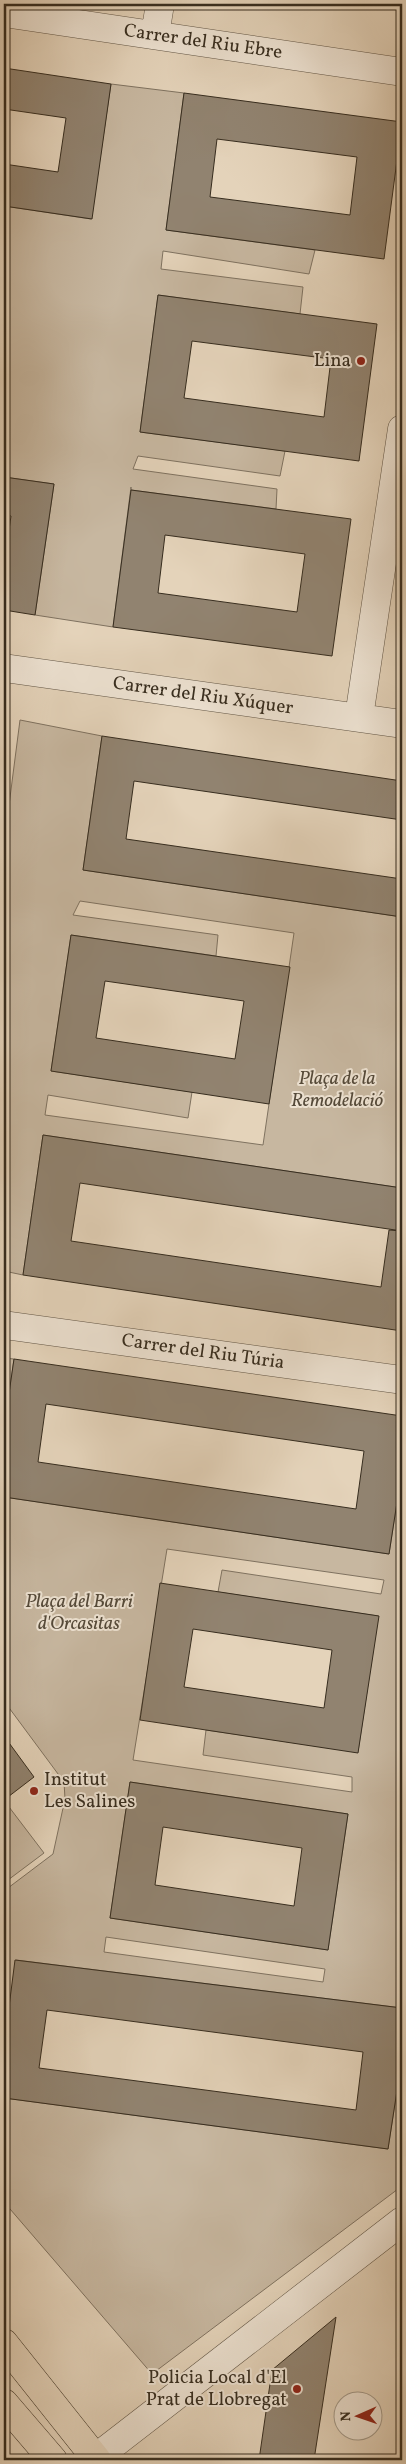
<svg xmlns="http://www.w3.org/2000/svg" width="406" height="2464" font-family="Vollkorn,serif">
	<rect width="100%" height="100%" fill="#e4d3ba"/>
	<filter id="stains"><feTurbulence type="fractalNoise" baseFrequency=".004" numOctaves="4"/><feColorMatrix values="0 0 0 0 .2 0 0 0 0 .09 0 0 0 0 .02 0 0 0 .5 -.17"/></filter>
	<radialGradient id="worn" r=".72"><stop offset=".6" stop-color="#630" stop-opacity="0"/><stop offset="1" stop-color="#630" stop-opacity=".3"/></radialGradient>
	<path fill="#c7b7a0" stroke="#7f7260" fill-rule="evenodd" d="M111,84L184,93L166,230L315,250L309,274L163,251L161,269L303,287L300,314L158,295L140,432L285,451L280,476L138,456L133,469L277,489L276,509L131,490V487L113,627L35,615L54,484L4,477V206L91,219Z
		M20,720L102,736L83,870L402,917V1188L43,1135L23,1275L4,1271V844ZM80,901L294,933L263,1145L45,1115L48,1095L188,1118L192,1092L51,1071L71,935L216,956L218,935L73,915Z
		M4,1358L14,1359L4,1428Z
		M402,1470V1937L399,1958L402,1959V2008L16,1960L4,2046V1891L53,1854L65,1799L64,1782L4,1701V1497L389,1554ZM167,1549L384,1580L381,1594L222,1570L218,1592L378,1616L358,1752L206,1730L203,1755L352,1777V1792L133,1760ZM130,1782L348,1814L328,1950L110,1918ZM106,1937L325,1969L323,1982L104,1952Z
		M6,1803L44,1853L4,1883V1805Z
		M402,2058V2186L152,2374L4,2202V2098L388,2149Z"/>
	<path fill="#918370" stroke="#372d1f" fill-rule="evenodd" d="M4,68L111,84L92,219L4,206V164L58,172L66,118L4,109Z
		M184,93L402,122L384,259L166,230ZM217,139L357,157L350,215L210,197Z
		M158,295L377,324L359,461L140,432ZM192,341L331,359L324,417L184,398Z
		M4,477L54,484L35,615L4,610V565L11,516L4,515Z
		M131,490L351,519L332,656L113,627ZM165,535L305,554L297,612L158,593Z
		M102,736L402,781V820L134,781L126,839L402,879V917L83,870Z
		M71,935L290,967L269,1104L51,1071ZM105,981L244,1001L235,1059L96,1038Z
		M43,1135L402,1188V1231L80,1183L71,1241L381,1287L389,1230L402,1231V1331L23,1275Z
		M14,1359L402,1416V1470L389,1554L4,1497V1428ZM46,1404L364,1451L356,1509L38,1462Z
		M160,1583L379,1616L358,1753L140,1720ZM193,1629L332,1650L324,1708L184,1687Z
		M4,1736L34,1777L4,1800Z
		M130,1782L348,1814L328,1950L110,1918ZM163,1827L302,1848L294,1906L155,1885Z
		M15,1960L402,2008V2058L388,2149L4,2098V2046ZM47,2010L363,2052L356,2110L39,2068Z
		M336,2317L314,2460H259L272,2370Z"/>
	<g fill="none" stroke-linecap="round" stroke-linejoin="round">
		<defs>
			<path id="minor" d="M4,13L402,72
				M155,35L160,4
				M4,668L402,724
				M359,717L402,429
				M4,1325L402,1380
				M93,2460L402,2221"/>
			<path id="major" d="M4,2343L97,2460
				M4,2403L53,2460"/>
		</defs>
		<use href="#minor" stroke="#625646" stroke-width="29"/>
		<use href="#major" stroke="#372d1f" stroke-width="29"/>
		<use href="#minor" stroke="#ede2d2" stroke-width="28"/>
		<use href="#major" stroke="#e4d3ba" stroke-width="28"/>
	</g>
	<g fill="#8f2418" stroke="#ede2d2" stroke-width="2">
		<circle cx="361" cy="361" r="5"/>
		<circle cx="34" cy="1791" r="5"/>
		<circle cx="297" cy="2389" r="5"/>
	</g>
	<g text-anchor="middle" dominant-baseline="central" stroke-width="4" stroke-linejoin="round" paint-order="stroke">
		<g font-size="19" fill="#372d1f" stroke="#ede2d2">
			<text transform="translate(203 42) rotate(8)">Carrer del Riu Ebre</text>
			<text transform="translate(203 696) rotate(8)">Carrer del Riu Xúquer</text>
			<text transform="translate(203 1352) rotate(8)">Carrer del Riu Túria</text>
		</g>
		<g font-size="19" fill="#372d1f" stroke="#ede2d2" text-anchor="end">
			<text x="351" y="361">Lina</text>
			<text x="44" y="1780" text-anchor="start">Institut<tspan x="44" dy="22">Les Salines</tspan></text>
			<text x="287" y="2378">Policia Local d'El<tspan x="287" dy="22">Prat de Llobregat</tspan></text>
		</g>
		<g font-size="19" font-style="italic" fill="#544939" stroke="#ede2d2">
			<text x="337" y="1079">Plaça de la<tspan x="337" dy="22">Remodelació</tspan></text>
			<text x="79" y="1602">Plaça del Barri<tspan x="79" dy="22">d'Orcasitas</tspan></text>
		</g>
	</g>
	<rect width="406" height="2464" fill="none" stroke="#e4d3ba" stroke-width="20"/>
	<rect x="5" y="5" width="396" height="2454" fill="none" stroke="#372d1f" stroke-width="2.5"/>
	<rect x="10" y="10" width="386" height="2444" fill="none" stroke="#372d1f"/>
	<g transform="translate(358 2416) rotate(268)"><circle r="24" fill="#ede2d2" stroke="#a49a8a"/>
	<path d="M0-4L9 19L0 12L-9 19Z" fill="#8f2418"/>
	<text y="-8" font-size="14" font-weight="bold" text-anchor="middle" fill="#372d1f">N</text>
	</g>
	<rect width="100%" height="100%" filter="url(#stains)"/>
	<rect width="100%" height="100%" fill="url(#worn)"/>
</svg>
